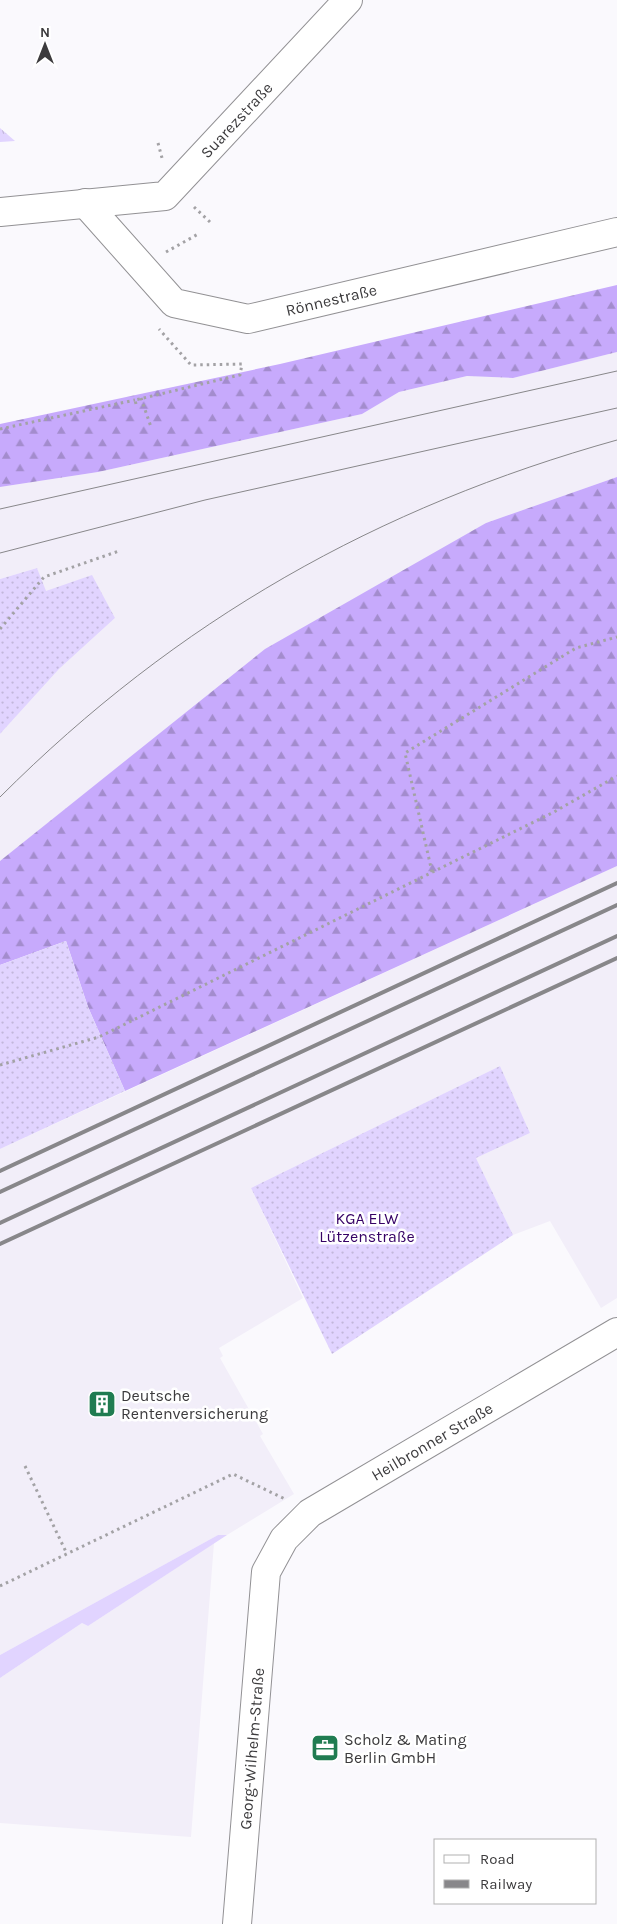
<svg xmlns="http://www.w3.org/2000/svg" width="617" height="1924" font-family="Karla,sans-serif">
	<defs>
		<pattern id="forest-firs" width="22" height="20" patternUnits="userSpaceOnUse" patternTransform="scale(1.25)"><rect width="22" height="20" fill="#c7aafc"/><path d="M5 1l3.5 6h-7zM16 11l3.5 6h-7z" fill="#a38ccd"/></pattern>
		<pattern id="park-tufts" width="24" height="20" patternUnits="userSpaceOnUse" patternTransform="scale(1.25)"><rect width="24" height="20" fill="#e1d4ff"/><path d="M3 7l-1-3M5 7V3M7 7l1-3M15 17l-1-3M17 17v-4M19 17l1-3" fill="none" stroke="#c2b7db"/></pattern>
		<pattern id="garden-dots" width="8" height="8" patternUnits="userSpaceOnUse" patternTransform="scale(1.25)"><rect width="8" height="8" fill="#e1d4ff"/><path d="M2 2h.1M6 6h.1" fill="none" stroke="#c2b7db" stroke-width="1.8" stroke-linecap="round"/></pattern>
	</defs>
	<rect width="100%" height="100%" fill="#faf9fd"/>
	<path fill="#f2eef9" d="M617,352V477L486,523L0,861V734L59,669L115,618L45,591L37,568L0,579V487L98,472L362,414L399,392L467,376L513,378Z
		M617,866V1298L601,1308L550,1221L513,1235L476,1158L530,1133L500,1066L251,1188L303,1298L219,1348L223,1356L220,1358L263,1434L260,1436L294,1494L227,1535H218L0,1655V1149Z
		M214,1543L191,1837L0,1823V1678L82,1623L88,1626Z"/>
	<path fill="#e1d4ff" d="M218,1535H227L88,1626L82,1623L0,1678V1655Z"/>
	<path fill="url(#forest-firs)" d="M617,285V352L513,378L467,376L399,392L362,414L98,472L0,487V424L280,364Z
		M617,477V866L125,1091L88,1007L66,941L0,965V861L265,649L486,523Z"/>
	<path fill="url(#park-tufts)" d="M0,128L15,141L0,142Z"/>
	<path fill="url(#garden-dots)" d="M37,568L46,591L92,575L115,618L59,669L0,734V579Z
		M66,941L88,1007L125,1091L0,1149V965Z
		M500,1066L530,1133L476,1158L513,1235L332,1354L251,1188Z"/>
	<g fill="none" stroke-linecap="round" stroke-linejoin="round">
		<defs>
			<g id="street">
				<path id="s1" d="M85,203L174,303L248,319L617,232"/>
				<path id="s2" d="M0,212L165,196L348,0"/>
				<path id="s3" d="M237,1924L266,1572L284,1539L310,1513L617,1332"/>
			</g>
		</defs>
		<use href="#street" stroke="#929194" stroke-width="30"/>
		<path stroke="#a3a2a5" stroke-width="3" stroke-dasharray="2.5 4" stroke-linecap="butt" d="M158,143L162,158
			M194,207L210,222
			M166,252L200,233
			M141,398L151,427
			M136,404L135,400L240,375L242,364L191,365L159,329
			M0,429L135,400
			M0,629L44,577L119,551
			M432,872L405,753L576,648L617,637
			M0,1065L99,1037L554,812L617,776
			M25,1466L67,1554
			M0,1586L233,1474L285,1499"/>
		<use href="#street" stroke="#fff" stroke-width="28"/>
		<path stroke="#88878a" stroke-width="1" d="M0,509L617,371
			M0,553L205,500L617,408
			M0,797C177,620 377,507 617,440"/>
		<path stroke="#88878a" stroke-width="4" d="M0,1171L617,883
			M0,1192L617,905
			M0,1223L617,936
			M0,1244L617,958"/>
	</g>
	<defs>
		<symbol id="building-square" viewBox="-11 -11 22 22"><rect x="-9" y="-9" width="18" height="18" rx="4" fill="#207c51" stroke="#fff"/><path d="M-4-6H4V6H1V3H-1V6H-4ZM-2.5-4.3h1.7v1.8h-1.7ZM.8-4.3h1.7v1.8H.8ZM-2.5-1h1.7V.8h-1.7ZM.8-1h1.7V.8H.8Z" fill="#fff"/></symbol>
		<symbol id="office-square" viewBox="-11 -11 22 22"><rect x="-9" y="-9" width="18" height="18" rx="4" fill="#207c51" stroke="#fff"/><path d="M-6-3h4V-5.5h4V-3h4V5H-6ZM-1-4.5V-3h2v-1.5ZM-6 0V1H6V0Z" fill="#fff"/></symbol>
	</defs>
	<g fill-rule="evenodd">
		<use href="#building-square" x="86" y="1388" width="32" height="32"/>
		<use href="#office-square" x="309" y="1732" width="32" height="32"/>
	</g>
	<g text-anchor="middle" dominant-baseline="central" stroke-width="5" stroke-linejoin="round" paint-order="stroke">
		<g font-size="16" fill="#3c3b3d" stroke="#fff">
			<text stroke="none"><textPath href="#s2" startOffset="270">Suarezstraße</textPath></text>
			<text stroke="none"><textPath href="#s1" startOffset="295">Rönnestraße</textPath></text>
			<text stroke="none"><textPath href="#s3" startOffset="569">Heilbronner Straße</textPath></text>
			<text stroke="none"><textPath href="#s3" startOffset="176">Georg-Wilhelm-Straße</textPath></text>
		</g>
		<g font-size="16" fill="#360265" stroke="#fff">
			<text x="367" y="1218">KGA ELW<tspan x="367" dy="18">Lützenstraße</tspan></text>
		</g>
		<g font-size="16" fill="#3c3b3d" stroke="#fff" text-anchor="start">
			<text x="121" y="1395">Deutsche<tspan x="121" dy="18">Rentenversicherung</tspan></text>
			<text x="344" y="1739">Scholz &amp; Mating<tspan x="344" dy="18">Berlin GmbH</tspan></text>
		</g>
	</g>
	<rect x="434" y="1839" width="162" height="65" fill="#ffffff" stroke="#b1b1b1"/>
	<rect x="444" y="1855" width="25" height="8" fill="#ffffff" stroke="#b1b1b1"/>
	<text x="480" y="1864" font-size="15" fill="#3c3b3d">Road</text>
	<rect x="444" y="1880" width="25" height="8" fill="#88878a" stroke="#b1b1b1"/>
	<text x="480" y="1889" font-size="15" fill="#3c3b3d">Railway</text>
	<g transform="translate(45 45)" stroke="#ffffff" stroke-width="4" paint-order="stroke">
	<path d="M0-4L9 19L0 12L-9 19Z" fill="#3c3b3d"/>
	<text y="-8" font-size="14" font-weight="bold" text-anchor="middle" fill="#3c3b3d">N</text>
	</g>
</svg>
